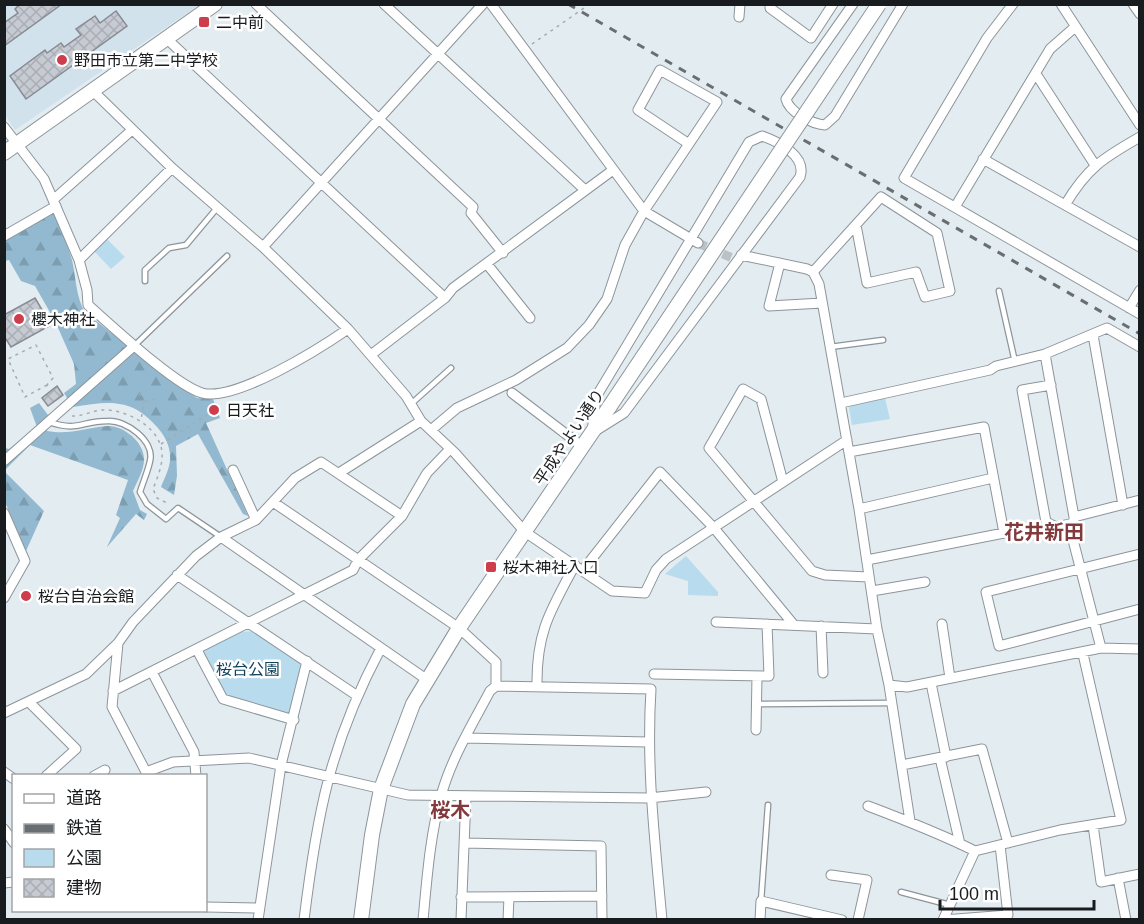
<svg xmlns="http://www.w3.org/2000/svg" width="1144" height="924" font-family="Arial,'Noto Sans JP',sans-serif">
	<defs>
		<pattern id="forest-firs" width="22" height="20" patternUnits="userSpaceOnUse" patternTransform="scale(1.5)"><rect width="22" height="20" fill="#92b9cf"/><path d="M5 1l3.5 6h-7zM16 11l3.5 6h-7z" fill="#7d9eb1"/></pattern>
		<pattern id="building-cross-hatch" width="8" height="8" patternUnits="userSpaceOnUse" patternTransform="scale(1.5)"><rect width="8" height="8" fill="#c6cad2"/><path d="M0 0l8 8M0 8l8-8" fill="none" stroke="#aaadb4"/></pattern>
	</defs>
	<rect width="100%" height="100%" fill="#e3ecf1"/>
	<path fill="#d2e2ec" d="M4,5H199L15,130L5,115Z"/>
	<path fill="url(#forest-firs)" d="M52,214H55C60,230 68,245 72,260C76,277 76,298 85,312L174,383L197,398L213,399L220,418L206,423L248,516L243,514L198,434L176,446L177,476L174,495L161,487C164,479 169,470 170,461C171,448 166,437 157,427C132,398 109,401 73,407L64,393L76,384L74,364L55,321L35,286L21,281L9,260L5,261V238Z
		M39,403L48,415L47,431C71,435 83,428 107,426C124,425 145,443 144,460C144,470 137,482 133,491L140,510L147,514L144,520L136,514L107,547L120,518L116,515L128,480L30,445L5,470V448L9,449L37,427L30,408Z
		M5,472L44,511L26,551L5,502Z"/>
	<path fill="#b9dbee" d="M106,238L125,257L111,269L93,250Z
		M885,398L890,419L852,425L849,408L851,406Z
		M686,556L718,592V596L688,595V581L665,574Z
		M253,631L302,663L291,711L287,714L225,698L201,651L241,632Z"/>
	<path fill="url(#building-cross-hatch)" stroke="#878b93" stroke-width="1.5" d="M20,4H62L4,46V23L18,13L15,9Z
		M116,11L127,26L26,99L10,76L45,50L47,53L61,43L64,47L81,35L76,29L95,16L100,23Z
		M35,298L51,325L11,347L4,336V315Z
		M57,386L63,395L48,406L42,398Z"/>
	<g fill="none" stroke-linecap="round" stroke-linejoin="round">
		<path stroke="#bbc2c7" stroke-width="9" stroke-dasharray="9 4.5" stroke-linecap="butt" d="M698,243L737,260"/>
		<defs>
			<path id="lane" d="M145,281V270L169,248L186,245L217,208
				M999,291L1015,362
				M134,346L227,256
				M830,347L883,340
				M411,404L451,368
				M49,422C79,432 80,421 108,421C126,420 155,441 150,461C148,471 143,482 140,492L147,504L166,519L178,508L221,537
				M757,704L892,703
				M901,892L950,905
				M761,901L768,805"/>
			<path id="street" d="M256,4L473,207L471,213L503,253
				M384,4L585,190
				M491,4L644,211L698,243
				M770,4V8L811,38L833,4
				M853,4L786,99C789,112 812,124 825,125L835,116L903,4
				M1013,4L987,38L904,178L1140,314
				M1061,4L1140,125
				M1133,4L1140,14
				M739,17L740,4
				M167,39L445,298
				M1036,74L1095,165
				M93,91L172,168L263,247L348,329L406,396L421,421L455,453L525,532L612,591L645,593L656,570L666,559L847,440
				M4,127L44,179L79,260L87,290L88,305C112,326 175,385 202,393C235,402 319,349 348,329
				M762,136C779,142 807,156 800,177L624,413L592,433L596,397L749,142Z
				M983,159L1140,247
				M53,200L132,130
				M1065,205C1087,168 1103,158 1140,137
				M955,207L1050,49L1075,27
				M4,236L56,206
				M263,247L483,4
				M741,255L807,269L813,272L819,284L859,509L877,629L889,685L910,821
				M79,260L172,168
				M780,263L769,306L822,303
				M487,264L530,318
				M813,272L881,197L937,233L950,291L925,297L916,272L867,283L856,225
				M1129,308L1140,290
				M1093,335L1123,505
				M372,354L445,298L453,288L613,170
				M1045,354L1074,517L1073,540L1101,648
				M1051,385L1022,390L1046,522L1056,527L1074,523
				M512,393L583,447
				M841,403L990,370L996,366L1045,354L1107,328L1140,347
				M431,430L457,408L516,380L567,348L589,325L607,299L625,245L644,211L717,102L660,70L638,110L689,144
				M849,452L984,427L1004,533L867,560
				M4,461L134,346
				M233,470L256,520
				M339,473L421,421
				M783,482L761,399L743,389L709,448L812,571L825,575L869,577
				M273,502L459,628L496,662V686
				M859,509L993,478
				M4,513L25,561L4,598
				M402,516L321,462L295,478L256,520L221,537L196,556L133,622L118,643L112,707L146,772L173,762L249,758L408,795L649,798L706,792
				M1074,517L1140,500
				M221,537L426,679
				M1140,554L986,592L999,646L1140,609
				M583,570L660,472L714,528L794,625
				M177,575L356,695
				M872,591L925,582
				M716,622L877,629
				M942,624L950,678
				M821,626L823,673
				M197,650L223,699L294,720
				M152,672L194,752L196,776
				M654,674L769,676L767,624
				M931,683L946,757
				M889,685L907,687L1101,648L1140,649
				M537,687C536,633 550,611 575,565
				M113,691L353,570L358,560L402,516L427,473L450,449
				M29,702L76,749L46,776
				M4,713L86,674L118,643
				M756,730L757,676
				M465,738L648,742
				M940,758L960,844
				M902,765L982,749L1008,843
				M4,772L14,779
				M94,776L105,770
				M868,806C905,820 939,833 975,851L943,920
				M1093,825L1101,882L1140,874
				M4,829L14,843
				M465,843L601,846L602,920
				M975,851L1060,830L1121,820L1083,654
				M831,875L867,880L858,920
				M1118,878L1126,920
				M4,883L14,882
				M461,897L602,896
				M206,907L258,908
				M258,920L281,765L307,661
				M304,920C317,814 330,744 381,648
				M423,920C427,878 430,836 441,796C451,759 472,725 490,691L496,686L651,689C646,768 655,841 662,920
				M461,920L466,796
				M508,920L509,897
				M760,920L761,901L842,920
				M943,920L1008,915L1000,845"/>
			<path id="secondary" d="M4,153L215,4
				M361,920L372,835L381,789L413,704L459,628L610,406"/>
		</defs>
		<use href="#lane" stroke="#8d959a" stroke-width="7"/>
		<use href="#street" stroke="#8d959a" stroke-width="11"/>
		<use href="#secondary" stroke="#8d959a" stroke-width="16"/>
		<path stroke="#a4acb0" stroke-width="1.5" stroke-dasharray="3 4.5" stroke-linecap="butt" d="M532,44L590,4
			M47,385L25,397L8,359L36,345L53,378L47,385L50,389
			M139,393L144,402L141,420
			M145,402L155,399
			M72,416C82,417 93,410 103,410C124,409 153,424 160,444C166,458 158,476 153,489L157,498L169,504
			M161,444L207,415"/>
		<use href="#lane" stroke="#fff" stroke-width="4.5"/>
		<use href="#street" stroke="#fff" stroke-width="9"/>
		<use href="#secondary" stroke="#fff" stroke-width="14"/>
		<path stroke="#696e72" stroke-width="3" stroke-dasharray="8 8" stroke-linecap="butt" d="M568,4L1140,334"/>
		<defs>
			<path id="secondary-bridge" d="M610,406L879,4"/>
		</defs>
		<use href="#secondary-bridge" stroke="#8d959a" stroke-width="16" stroke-linecap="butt"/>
		<use href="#secondary-bridge" stroke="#fff" stroke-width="14"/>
	</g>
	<g fill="#cd3d4b" stroke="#fff" stroke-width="2">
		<rect x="198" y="16" width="12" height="12" rx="3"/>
		<circle cx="62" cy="60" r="6"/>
		<circle cx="19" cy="319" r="6"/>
		<circle cx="214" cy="410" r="6"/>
		<rect x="485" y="561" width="12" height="12" rx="3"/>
		<circle cx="26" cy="596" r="6"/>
	</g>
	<g text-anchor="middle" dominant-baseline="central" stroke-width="5" stroke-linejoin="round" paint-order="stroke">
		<g font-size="16" fill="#191c1e" stroke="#fff" text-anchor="start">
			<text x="216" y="22">二中前</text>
			<text x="74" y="60">野田市立第二中学校</text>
			<text x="31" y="319">櫻木神社</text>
			<text x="226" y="410">日天社</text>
			<text x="503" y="567">桜木神社入口</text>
			<text x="38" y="596">桜台自治会館</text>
		</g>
		<g font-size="16" fill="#191c1e" stroke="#fff">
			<text transform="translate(569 437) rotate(-56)">平成やよい通り</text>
		</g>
		<g font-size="16" fill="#11435b" stroke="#fff">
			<text x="248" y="669">桜台公園</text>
		</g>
		<g font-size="20" font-weight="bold" fill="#833a3d" stroke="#fff">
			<text x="1044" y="532">花井新田</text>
			<text x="450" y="810">桜木</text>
		</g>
	</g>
	<rect width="1144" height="924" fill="none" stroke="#191c1e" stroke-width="12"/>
	<rect x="12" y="774" width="195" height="138" fill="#ffffff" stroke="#a3a4a5" stroke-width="1.5"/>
	<rect x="24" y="794" width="30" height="9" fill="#ffffff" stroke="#a3a4a5" stroke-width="1.5"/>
	<text x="66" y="804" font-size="18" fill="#191c1e">道路</text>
	<rect x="24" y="824" width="30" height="9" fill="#696e72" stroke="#a3a4a5" stroke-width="1.5"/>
	<text x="66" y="834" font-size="18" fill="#191c1e">鉄道</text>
	<rect x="24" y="849" width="30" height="18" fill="#b9dbee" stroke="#a3a4a5" stroke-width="1.5"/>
	<text x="66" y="864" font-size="18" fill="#191c1e">公園</text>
	<rect x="24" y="879" width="30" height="18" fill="url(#building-cross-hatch)" stroke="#a3a4a5" stroke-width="1.5"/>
	<text x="66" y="894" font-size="18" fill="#191c1e">建物</text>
	<path d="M940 900v9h154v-9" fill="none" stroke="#191c1e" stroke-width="3"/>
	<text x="949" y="900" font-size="18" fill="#191c1e" stroke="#ffffff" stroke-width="4.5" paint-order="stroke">100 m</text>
</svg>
